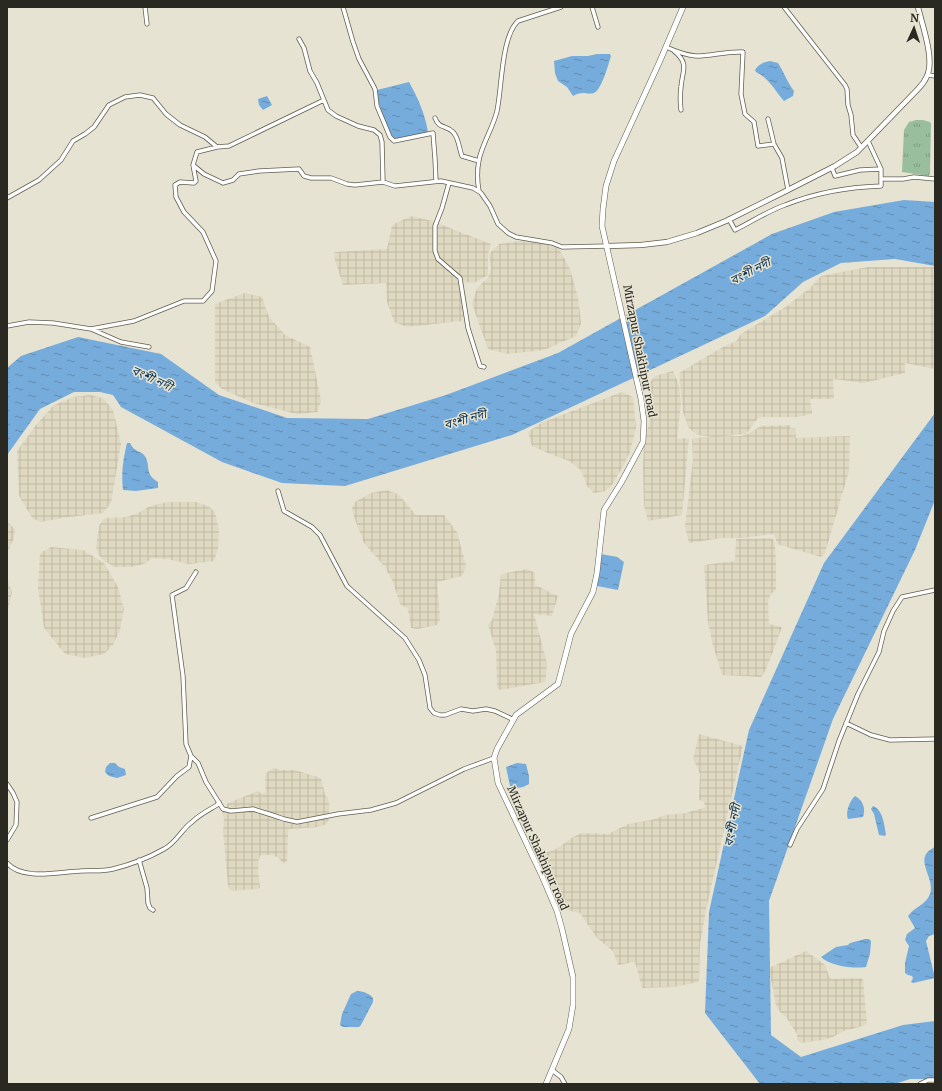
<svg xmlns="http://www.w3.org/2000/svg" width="942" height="1091" font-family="Merriweather,'Noto Sans Bengali',serif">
	<defs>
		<pattern id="industrial-grid" width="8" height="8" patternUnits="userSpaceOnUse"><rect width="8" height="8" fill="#dfd9c1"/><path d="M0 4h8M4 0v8" fill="none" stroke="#bfbaa6"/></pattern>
		<pattern id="park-tufts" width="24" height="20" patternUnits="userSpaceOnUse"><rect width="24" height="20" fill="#98be9e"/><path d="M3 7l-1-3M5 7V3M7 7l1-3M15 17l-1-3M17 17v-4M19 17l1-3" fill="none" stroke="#7c9a80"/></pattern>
		<pattern id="water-ripples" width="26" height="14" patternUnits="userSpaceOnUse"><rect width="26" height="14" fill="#76acdb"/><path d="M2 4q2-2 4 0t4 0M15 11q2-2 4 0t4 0" fill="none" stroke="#618cb1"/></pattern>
	</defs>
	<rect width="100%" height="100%" fill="#e7e3d2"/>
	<path fill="url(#industrial-grid)" d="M411,216L432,221L491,244L488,255V275L474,283L463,282L464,292V314L462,321L407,327L394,322L387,302L386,283L343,285L334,257L335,252L387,249L392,225Z
		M520,241L548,243L558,247L570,269L578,297L581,323L576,336L544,350L507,354L488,349L472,304L477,288L488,278L491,269L489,255L491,252L499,244Z
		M868,267H935V369L905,363V373L864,383L833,379L834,399H810L812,414L797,417H761L758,418L746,434L715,437L697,435L688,427L683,412L679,373L721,348L736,341L741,334L787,306L811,287L821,276Z
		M245,293L262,297L269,317L285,335L310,347L321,400L318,412L297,414L253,403L222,389L215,382V304Z
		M673,371L679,385L681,404L677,439L685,438L689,439L682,515L648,521L644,505L643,467L644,445L650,419L649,384L655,376Z
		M622,392L633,397L636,428L630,452L622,468L612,485L605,491L594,493L587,486L581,470L569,461L550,454L532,446L528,432L541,423Z
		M90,395L103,398L113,410L121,444L111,503L103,513L62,518L41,522L33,519L19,496L17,451L36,425L54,405L74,397Z
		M790,425L791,429L795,428L796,438L850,436L849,471L825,553L821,557L777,544L774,534L743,538H722L689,543L685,526L693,460L692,439L703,437L741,436L748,434L761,426Z
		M387,490L399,495L416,515H444L457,532L466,566L462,576L437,582L440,619L437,625L417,629L411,628L408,609L400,604L393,582L385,567L364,543L354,517L352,508L355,502L371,493Z
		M168,502H196L208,506L215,512L219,530L218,549L214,561L189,564L167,559L152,558L144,564L132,567H114L103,560L98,554L96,546L99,526L102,521L105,518L126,517L136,514L150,506Z
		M7,522L15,529L14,538L7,553Z
		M768,538L773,539L775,544L776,563V590L771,594L768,600L769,624L782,627L766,670L761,677L722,675L712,642L708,622L704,565L735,561L736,539Z
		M51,547L83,550L104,563L118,587L124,609L120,630L113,645L104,654L84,658L65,654L44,628L38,588L40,553Z
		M527,569L535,573V585L558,596L552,616L534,614L547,663L546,677L545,682L500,690L497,688L496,650L488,625L492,620L499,593L501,574Z
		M7,579L12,592L7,615Z
		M699,734L743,746L706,910L700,945L699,982L673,987L642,988L635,962L618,965L613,951L597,938L580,913L566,910L555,894L544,872L540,855L558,848L573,837L582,833L608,834L628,824L651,820L665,815L686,813L706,807L703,801L699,800L700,774L693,759Z
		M273,768L282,770H294L321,778L325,795L328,798L329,803V819L327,824L319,827L289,829L288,832L287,862L283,863L277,857L272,855H261L259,858L258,870L260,888L257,889L232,891L229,889L228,885L223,832L224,818L222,813L228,803L258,791L262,794L266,792L265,774Z
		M806,951L825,965L829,976L832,979L857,978L863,979L867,1023L863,1026L844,1031L831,1038L822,1040L801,1043L797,1039V1034L786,1017L781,1013L776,1006L769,968Z"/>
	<path fill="url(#park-tufts)" d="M916,120H923L930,122L931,124L930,173L929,176L902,172L904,130L909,122Z"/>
	<path fill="url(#water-ripples)" d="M597,54H610L611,56C609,63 601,91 594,93C585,95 584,90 573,96L567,87L558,81L555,73L554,61L572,56H588Z
		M770,61L778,63C784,72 787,82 794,91L793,96L784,101C775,91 769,78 756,72L755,70C759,64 764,62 770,61Z
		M409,82C418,98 425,114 428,132L397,139L393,138L390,135L378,101L377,90Z
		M267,96L272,105L263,110L259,105L258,99Z
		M904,200L935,202V266L895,259L841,263L803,282L765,316L512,435L345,486L282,483L222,462L121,407L113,395L100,392H74L40,409L7,455V368L21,356L78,337L161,354L219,395L287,418L368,419L446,395L558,353L772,234L834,212Z
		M935,413V500L915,550L833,719L769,901L771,1035L801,1057L903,1025L935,1021V1079H910L895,1084H760L705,1013L709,912L749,730L824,563Z
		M127,443H130C135,453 140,450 144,455C152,465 143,473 158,482V488L136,491L123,490C121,474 123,459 127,443Z
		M601,554L617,557L624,562L618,590L597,586Z
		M110,763H115L119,767L125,769L126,775L117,778L109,776L105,772L106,767Z
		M517,763L526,764L529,776V784C523,788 517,789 510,786L506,767Z
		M855,796C863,800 866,809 863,817L848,819C845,813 850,800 855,796Z
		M873,806C883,810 884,824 886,834L885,836L879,835L874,814L871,809Z
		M935,847V934L929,936L926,941L935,978L913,983L911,982L913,978L912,976L908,975L905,973V963L909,946L905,940L907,934L915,928L908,916C914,907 926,905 930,894C936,877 911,858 935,847Z
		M865,939H869L871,941L870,954L866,967C854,969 830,966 821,957L836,947L848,945L850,943Z
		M357,991L364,992L370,995L373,998V1002L361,1025L359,1027H343L340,1025L342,1014L351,994Z"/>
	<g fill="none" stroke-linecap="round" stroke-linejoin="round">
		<defs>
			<path id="minor" d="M145,7L147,24
				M343,7L353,42L359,59L375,89L377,106L390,137L394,141L433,133L435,159L436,181
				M592,7L598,27
				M784,7L845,85L847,89L848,105L851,115L853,135L861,147
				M299,39L304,48L310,71L317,83L328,110L336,116L358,126L374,130L380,135L382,142L383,182
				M666,47C675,51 685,55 696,56C712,56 726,51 743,52L741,94L745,114L754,122L758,146L774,144
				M674,51C690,64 682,71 681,87C680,95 680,102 681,110
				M928,75L935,76
				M435,118C439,129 446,125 453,132C459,138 459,149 462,156L479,161
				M768,119L774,144L782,158L788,190
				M217,147L229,146L324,100
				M193,165L204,174L223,183L233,180L239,174L259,171L299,169L304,176L311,178H331L347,184L355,185L383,182L395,186L441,181L464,186L473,188L481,193L490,206L498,224L508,233L516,237L552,243L562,247L608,246
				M832,168L835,176L860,170L881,169L868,141
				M881,179H903L914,177L935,179
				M449,183L442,208L435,226V251L438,259L460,278L468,328L480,366L484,367
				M479,191C477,180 477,170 479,160C482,144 493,128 497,111C502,88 501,37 518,21L561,7
				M7,198L39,180L61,160L73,141L85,134L94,127L109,105L125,97L140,95L153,98L166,114L180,125L205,137L217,147L197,152L193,165L196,181L194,183L180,182L175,185L176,197L184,212L203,232L216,261L212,291L203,301H184L134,321L91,329
				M729,219L735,230C751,222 768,211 785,205C815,193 848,187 881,186V169
				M7,326L29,322L53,323L91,329L121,342L149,347
				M278,491L284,511L312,527L320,535L347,586L405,638L419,660L425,675L430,708L434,713L440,715H445L461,709L473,711L486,709L495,711L512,719
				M846,723L871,735L890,740L935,739
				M191,756L198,763L206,782L223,809L231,811L253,809L272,815L284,819L297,822L338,814L371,810L396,803L464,769L494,758
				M7,784L13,793L17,802L16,825L7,840
				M91,818L157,797L177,776L189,767L191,756L186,744L183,676L172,595L186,588L196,572
				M790,845L797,829L823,789L839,741L858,694L879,652L884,631L893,611L902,597L935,590
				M139,860L147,888L148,903L150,908L153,910
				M7,863C23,881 59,872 80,871C91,870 101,872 113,869C129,865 150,857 164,849C176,843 181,830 192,822C199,815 209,810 217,805L219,802
				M552,1070L561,1077L565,1084
				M920,1084L928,1080H935"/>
			<path id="tertiary" d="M608,246L641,245L667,242L697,233L726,221L788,190L835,166L857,152L918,89C922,85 925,81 927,76C935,59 922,25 918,7"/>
			<path id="secondary" d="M546,1084L569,1029L573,1005V977L562,929L557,911L542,876L498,783L494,758L497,749L516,715L558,684L571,634L593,592L597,573L604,510L621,483L643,442L644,421L641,399L602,226L603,209L606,186L614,161L659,63L683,7"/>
		</defs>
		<use href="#minor" stroke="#625e50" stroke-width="5"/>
		<use href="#tertiary" stroke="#625e50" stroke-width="6"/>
		<use href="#secondary" stroke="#625e50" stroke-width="6"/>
		<use href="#minor" stroke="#fff" stroke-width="3.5"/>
		<use href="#tertiary" stroke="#fff" stroke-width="4.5"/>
		<use href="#secondary" stroke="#fff" stroke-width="5"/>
	</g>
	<g text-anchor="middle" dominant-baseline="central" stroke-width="3" stroke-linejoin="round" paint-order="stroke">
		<g font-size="11" fill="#292821" stroke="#e7e3d2">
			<text transform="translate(640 351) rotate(79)">Mirzapur Shakhipur road</text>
			<text transform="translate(538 848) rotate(66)">Mirzapur Shakhipur road</text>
		</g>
		<g font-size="12" font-style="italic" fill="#0b3555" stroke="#e7e3d2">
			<text transform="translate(750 271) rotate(-27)">বংশী নদী</text>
			<text transform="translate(152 378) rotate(25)">বংশী নদী</text>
			<text transform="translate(465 419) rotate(-16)">বংশী নদী</text>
			<text transform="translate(732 825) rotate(-79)">বংশী নদী</text>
		</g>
	</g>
	<rect width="942" height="1091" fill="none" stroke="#292821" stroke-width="16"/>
	<g transform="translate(914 28) rotate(3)" stroke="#e7e3d2" stroke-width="3" paint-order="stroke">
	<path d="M0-3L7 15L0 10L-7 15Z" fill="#292821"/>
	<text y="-6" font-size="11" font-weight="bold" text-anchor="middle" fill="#292821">N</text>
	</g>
</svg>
